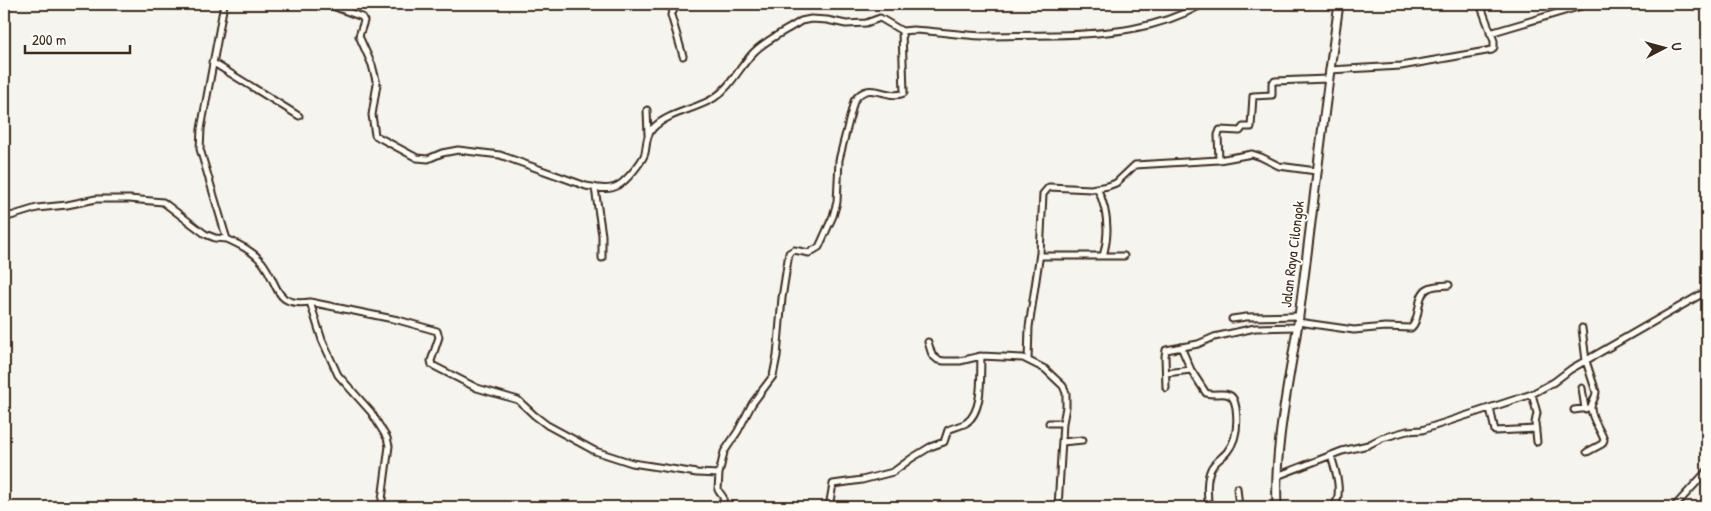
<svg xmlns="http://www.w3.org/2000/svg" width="1711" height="511" font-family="'Patrick Hand',sans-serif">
	<rect width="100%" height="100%" fill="#f5f4ee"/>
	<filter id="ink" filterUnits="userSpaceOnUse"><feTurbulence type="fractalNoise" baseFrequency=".02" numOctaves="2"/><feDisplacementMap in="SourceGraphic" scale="10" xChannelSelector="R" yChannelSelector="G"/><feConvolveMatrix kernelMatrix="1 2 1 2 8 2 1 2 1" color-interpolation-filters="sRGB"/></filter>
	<g filter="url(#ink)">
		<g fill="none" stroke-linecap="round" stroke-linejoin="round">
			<defs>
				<path id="minor" d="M224,4L201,129L200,149L225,233L227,239C240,245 253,251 262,262C280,285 273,307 310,302L322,340L338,375L371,412L387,438L389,446L381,507
					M327,4L362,17L364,21L359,36L372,65L377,84L372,115L375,135L380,138L417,158L428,159L442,153L458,150L500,155L586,186C597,188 609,191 619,185C627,180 643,161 645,153C647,143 646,136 653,128C669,112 695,110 714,98C731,87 740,66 754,52C767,39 786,31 801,21L811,19L827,20L846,24L866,23L880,18L902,31
					M677,4L671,15L683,56
					M1490,33L1588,4
					M212,62L299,116
					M1329,70L1401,66L1492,50L1494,47V41L1480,4
					M647,110L648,135
					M1219,160L1218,135L1220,130L1240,131L1243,127H1251L1253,96L1272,95V83L1275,81L1328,79
					M595,188L602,235V258
					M1097,188C1108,210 1110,232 1103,256
					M4,218L37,208L67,205L96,199H129L163,202L205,234L215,238L227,239
					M1040,256H1124
					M310,302L398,320L437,331L439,337L431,361L432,365L477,388L518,400L534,415L547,425L595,451L632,463L697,473L719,474L724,452L738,431L752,404L773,376L777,356L782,298L789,253L794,250L809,253L819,247L833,216L837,202L839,160L854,101C869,78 887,101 904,93L902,31L913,30C936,31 959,35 982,36C1006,36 1030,35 1055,35C1108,34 1156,30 1203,4
					M1232,319L1246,317L1299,316
					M1298,322L1354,330L1385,327L1411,328C1422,318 1415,294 1429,288C1435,285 1443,286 1449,285
					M1582,328L1586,361L1596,392C1596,398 1591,402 1591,408C1591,419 1601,430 1604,440L1602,444L1587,452
					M928,342L932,355L938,360L944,361H960L981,356L1023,358L1045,369L1063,386L1066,393V407L1063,423L1058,507
					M1181,347L1191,370
					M1028,360L1029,327L1040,253L1043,194L1049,187L1091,189L1108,186L1116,183L1135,165L1219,160L1252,154L1261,157L1279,166L1316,171
					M1166,373L1191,370L1206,393C1214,396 1222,392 1229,395C1234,397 1235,403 1236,408C1238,424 1237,440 1227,452C1222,458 1214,462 1211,469C1206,479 1207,497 1209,507
					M1166,388L1165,356L1166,350L1198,344L1214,337L1255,328L1297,327
					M1582,388L1585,409
					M1532,394L1537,413L1535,423L1537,442
					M1490,408L1495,431L1536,429
					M1574,410L1588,408
					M1049,423H1063
					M1062,442L1083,440
					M1331,456C1336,471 1343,493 1334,507
					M719,474L718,490L723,497L724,507
					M1277,476L1342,451L1368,445L1382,438L1407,431L1422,430L1532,394L1554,382L1571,369L1707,291
					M1237,488L1239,507
					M829,507L833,484L862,480L893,472L912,458L930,447L944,442L948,430C954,427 961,426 966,423C984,411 980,374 981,356
					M1674,507L1707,471"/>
				<path id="highway" d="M1277,507C1274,443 1290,379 1299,316C1313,212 1324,108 1339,4"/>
			</defs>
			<use href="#minor" stroke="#3b2a1e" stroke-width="9"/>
			<use href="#highway" stroke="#3b2a1e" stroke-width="11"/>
			<use href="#minor" stroke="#fdfcf7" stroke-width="5"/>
			<use href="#highway" stroke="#fdfcf7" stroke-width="7"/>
		</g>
	</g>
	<g text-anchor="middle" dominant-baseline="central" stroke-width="4" stroke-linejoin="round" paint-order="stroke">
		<g font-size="15" fill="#3b2a1e" stroke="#fdfcf7">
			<text transform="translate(1292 254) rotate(-83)">Jalan Raya Cilongok</text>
		</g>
	</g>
	<rect width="1711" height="511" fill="none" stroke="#fdfcf7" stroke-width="20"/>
	<rect x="10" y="10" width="1691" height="491" fill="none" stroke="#3b2a1e" stroke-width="2" filter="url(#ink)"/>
	<g transform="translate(1664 48) rotate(84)" stroke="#fdfcf7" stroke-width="4" paint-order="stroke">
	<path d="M0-4L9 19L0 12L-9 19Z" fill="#3b2a1e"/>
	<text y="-8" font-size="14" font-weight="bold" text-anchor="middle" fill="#3b2a1e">U</text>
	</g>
	<path d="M25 45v8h105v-8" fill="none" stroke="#3b2a1e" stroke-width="2.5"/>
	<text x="32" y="45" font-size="15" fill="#3b2a1e" stroke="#fdfcf7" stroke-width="4" paint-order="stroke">200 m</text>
</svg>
